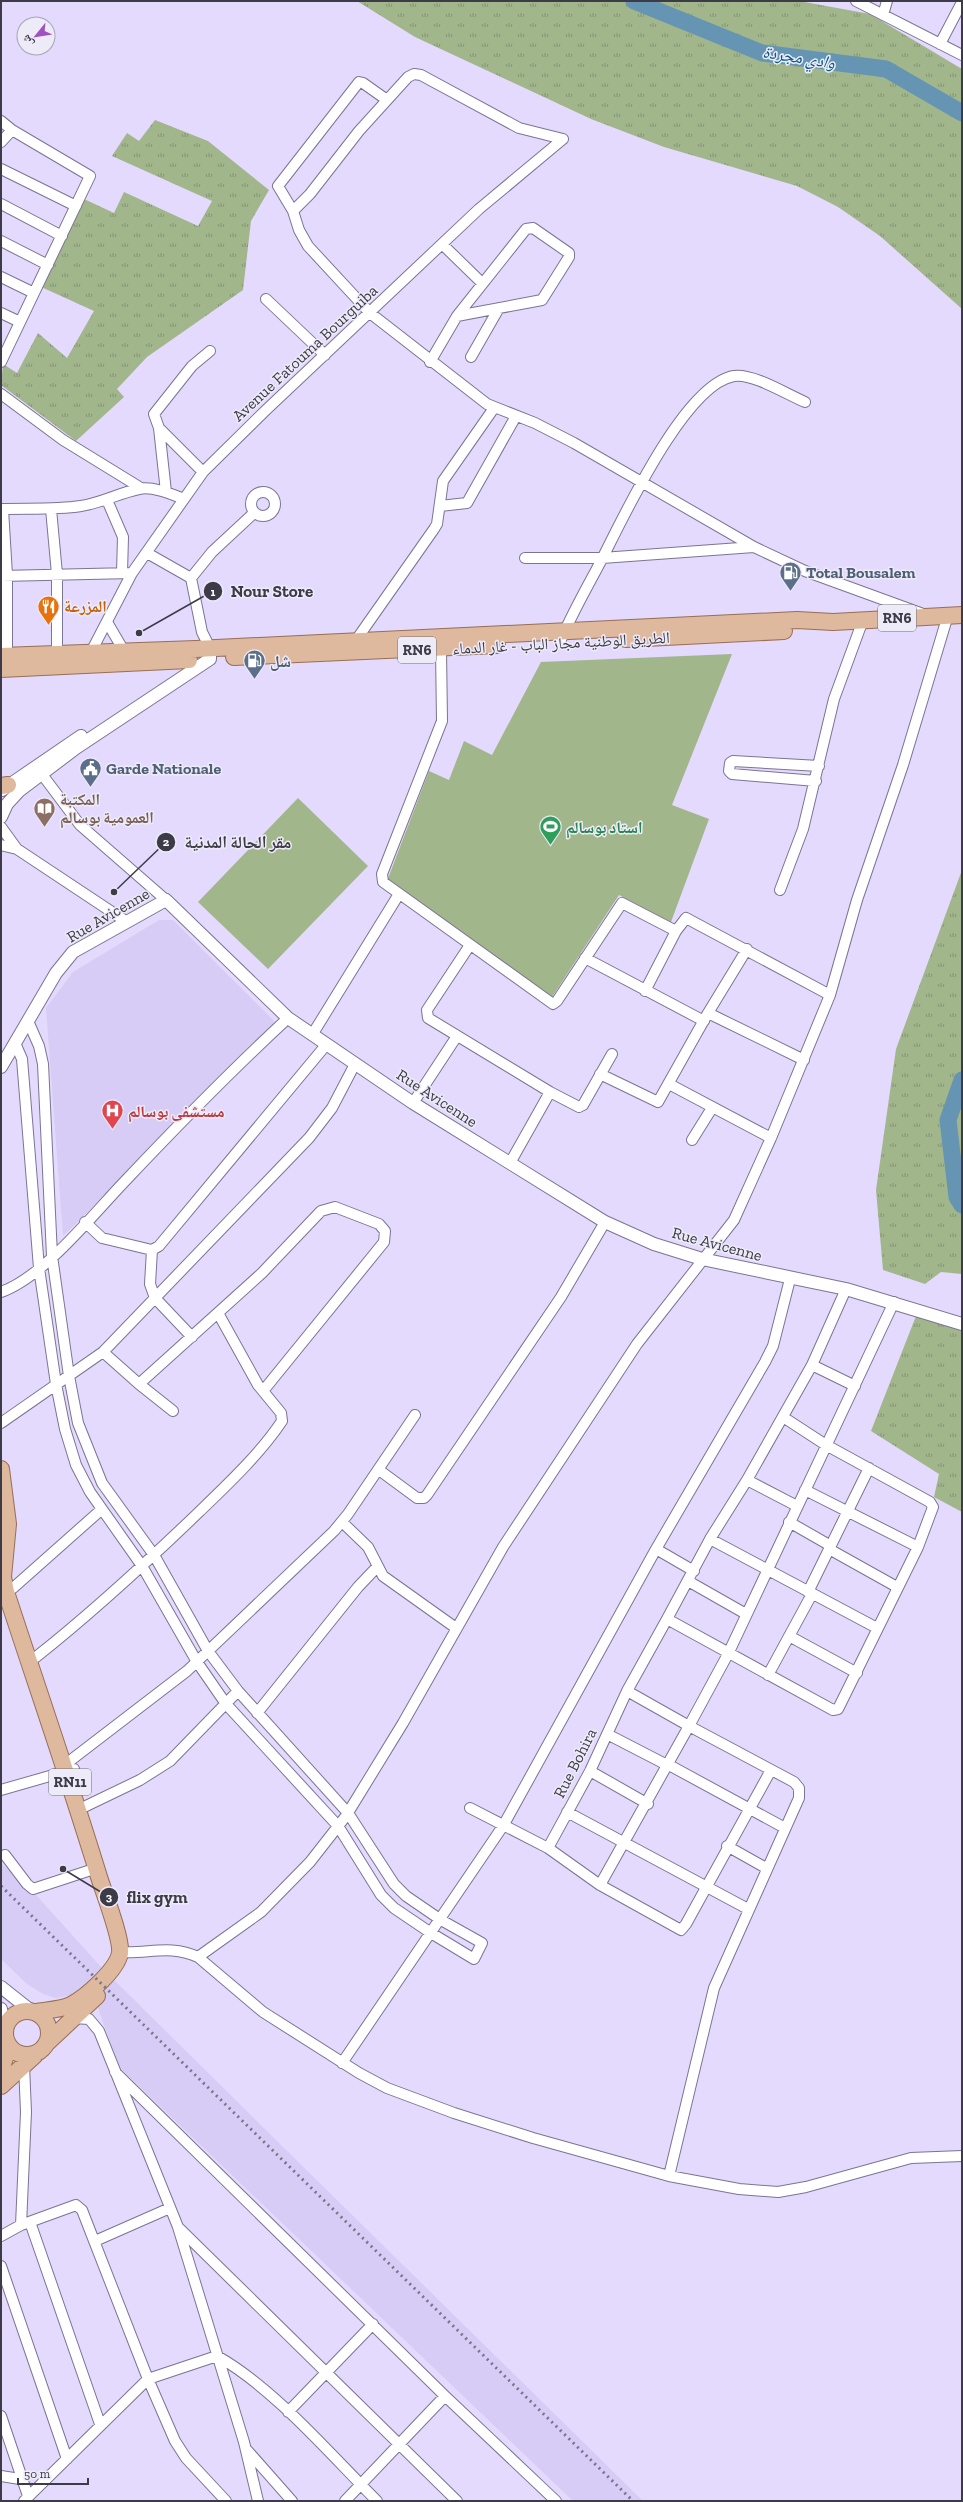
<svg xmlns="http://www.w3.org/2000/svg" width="963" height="2502" font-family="'Zilla Slab','Noto Naskh Arabic',serif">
	<defs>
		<pattern id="grass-tufts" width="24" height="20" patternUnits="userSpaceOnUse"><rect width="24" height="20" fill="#a2b68c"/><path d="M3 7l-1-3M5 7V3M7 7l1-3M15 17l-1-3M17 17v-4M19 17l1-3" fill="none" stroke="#859574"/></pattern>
	</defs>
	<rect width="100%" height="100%" fill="#e3dafd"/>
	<path fill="#d6ccf5" d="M159,920H173L279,1026L63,1236L46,1008L73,972Z
		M1,1863L37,1896L100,1966L285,2149L643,2501H573L119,2067L89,1983L73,1995L56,1998L43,1994L27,1984L1,1959Z"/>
	<path fill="url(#grass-tufts)" d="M357,1H799L870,14L962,69V309L880,236L838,207L797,186L664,147L591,119L415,37Z
		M155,120L208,141L269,190L251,221L243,290L147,357L117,389L124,397L76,441L1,385L3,364L17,373L38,333L67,358L94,311L39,286L84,199L114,213L124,192L198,226L212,201L112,156L127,133L139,141Z
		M962,870V1274L941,1272L925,1284L883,1270L876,1190L896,1049Z
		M916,1316L962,1331V1512L934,1497L939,1474L871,1431Z"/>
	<path fill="#a2b68c" d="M732,654L672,805L709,819L671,922L619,895L552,997L387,881L429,771L449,780L464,741L492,755L541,662Z
		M298,798L368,866L268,969L198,902Z"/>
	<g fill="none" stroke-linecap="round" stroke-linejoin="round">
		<path stroke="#6695b3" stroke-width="17" d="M634,1L762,53L886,69L962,113
			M962,1080L948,1120L957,1197L962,1205"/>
		<defs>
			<path id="minor" d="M856,1L962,55
				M883,15L887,1
				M940,44L962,2
				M387,100L363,83L359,82L278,186L293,211L299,230L308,246L370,313L487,404L535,423L574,443L754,547L805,571L923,614
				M1,121L12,130L90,176L1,362
				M1,142L12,130
				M1,169L76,206
				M1,204L62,236
				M293,211L310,194L359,131L408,77L414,74L421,75L519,128L563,139
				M1,241L48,265
				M442,244L482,283
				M1,277L34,293
				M266,299L325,355
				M1,313L20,322
				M471,357L499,308
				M430,362L457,316L526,229L533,228L569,253V257L542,300L457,316
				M1,394L63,440L141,488
				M159,428L203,472
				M251 504a12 12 0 1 1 24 0a12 12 0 1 1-24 0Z
				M166,492L159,428L154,414L192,366L210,351
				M107,500L123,537L122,573
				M440,506L467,503L516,416
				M1,509C28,508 54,510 81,506C101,503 119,493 139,489C153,486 171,494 184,499
				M3,509L7,575V656
				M51,509L57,574V654
				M147,553L191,578L202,632L210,648
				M525,558H602L754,547
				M1,576L132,573
				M191,578L212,552L254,513
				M107,622L124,651
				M560,642C572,613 588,586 602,559C624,516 685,384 734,376C753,373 788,395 805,402
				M354,643L434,529L437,524L443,481L494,408
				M441,650L442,721L382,874L383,882L553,1004L557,1001L622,903L676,931
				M91,652L132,573L203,472L266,410L479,209L563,139
				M38,769L80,825L166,900
				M816,781L732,774L729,771L730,763L733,761L819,766
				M1,827L17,849L127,922
				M1,845L17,849
				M780,890L803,829L834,699L863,620
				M470,945L427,1010L428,1018L550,1092L579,1107L583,1105L612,1054
				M585,958L704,1021
				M645,991L676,931L686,918L830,995
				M708,1013L804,1060
				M312,1035L399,894
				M15,1043L22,1059L39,1268L56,1384L65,1429L76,1465L90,1492L142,1566L197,1662L226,1704L338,1826L381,1895L394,1908L431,1933L474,1959L482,1943L441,1920L406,1896L394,1884L348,1813L238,1691L208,1651L154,1555L102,1483L78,1423L69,1376L52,1256L43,1064L39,1046L28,1021
				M600,1074L658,1102L708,1013L747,949
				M669,1084L771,1138
				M413,1103L457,1036
				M692,1140L712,1108
				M510,1163L550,1092
				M85,1222L102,1238L152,1250L159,1246L326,1045
				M152,1250L150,1284L155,1298L192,1337
				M1,1292C44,1277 94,1213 127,1179C179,1124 232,1070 288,1018
				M103,1352L139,1384L262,1273L321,1211L335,1207L379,1224L385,1231L384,1242L263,1391
				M812,1365L855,1386
				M139,1384L173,1411
				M1,1423L103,1352L309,1138L332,1108L355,1064
				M379,1470L417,1498H424L427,1495L561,1297L605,1222
				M747,1480L797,1506
				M805,1490L918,1547
				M342,1522L368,1547L383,1576L456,1628
				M789,1522L831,1546
				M710,1539L877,1628
				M656,1549L694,1571
				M829,1549L897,1587
				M688,1581L746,1614
				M13,1588L102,1509
				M808,1592L869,1468
				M667,1619L833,1710L838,1709L918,1547L933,1507L930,1502L826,1445L783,1417
				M789,1636L857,1673
				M36,1657C93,1612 146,1563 199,1512C227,1485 260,1454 282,1421L281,1413L258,1385L218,1313
				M768,1675L812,1594
				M627,1691L689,1726L728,1654L894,1302
				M257,1713L358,1587L377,1567
				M607,1734L669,1766
				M71,1760L187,1671L334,1531L348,1514L415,1415
				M669,1765L785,1828
				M590,1771L648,1804
				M1,1790L74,1769
				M86,1806L140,1780L170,1761L238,1691
				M470,1808L548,1848L600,1885L681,1930L686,1924L771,1770
				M567,1812L748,1909
				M727,1846L766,1868
				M548,1848L590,1771L627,1691L667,1619L710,1539L747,1480L812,1365L846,1289
				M5,1855L27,1884L33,1889L97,1868
				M600,1885L689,1726L794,1782L799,1788V1798L714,1988L669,2176
				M120,1952C149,1954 170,1944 198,1957L263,2012L359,2073L387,2088L454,2113L533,2138L669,2176L739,2189L778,2192L806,2187L911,2158L962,2156
				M198,1957L261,1912L310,1862L346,1816L403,1723L503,1547L637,1344L734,1220L771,1138L830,995L857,900L903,765L948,615
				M73,2018L89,2019L99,2031L178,2227L244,2442L258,2501
				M342,2063L503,1826L656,1549L765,1362L773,1346L790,1279
				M115,2072L445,2396L556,2501
				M30,2222L100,2424
				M21,2225L26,2112L24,2065
				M180,2229L457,2501
				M1,2236L21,2225L76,2205L82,2210L148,2379L175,2441L186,2458L226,2501
				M95,2241L170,2208
				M1,2266L67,2459
				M288,2412L373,2324
				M1,2416L28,2496
				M247,2450L292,2501
				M1,2476L20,2479
				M24,2501L148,2379L217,2356C274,2388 331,2455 377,2501
				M345,2501L445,2396"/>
			<path id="tertiary" d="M2,790L81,736
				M1,817L7,804L19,791L76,748L210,659V648
				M1,1067L56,973L73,952L166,900L288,1018L413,1103L605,1222L654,1244L702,1259L846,1289L962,1324
				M1,1987L30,2010
				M1,2009L5,2032"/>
			<path id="primary" d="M626,639L784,631
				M1,656L196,649L797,620L833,622L962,615
				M234,657L497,645
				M1,669L189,660
				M1,786L8,785
				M1,1469L8,1524L3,1577L6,1592C37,1687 70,1782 99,1877C104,1893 122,1939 120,1953C117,1970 86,1997 71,2005C60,2010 47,2010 35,2012
				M5 2033a22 22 0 1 1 44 0a22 22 0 1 1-44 0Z
				M47,2043L97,1996
				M1,2070L9,2046
				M1,2086L35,2055"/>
		</defs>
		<use href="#minor" stroke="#7c7493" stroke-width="12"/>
		<use href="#tertiary" stroke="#7c7493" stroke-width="14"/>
		<use href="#primary" stroke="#986e56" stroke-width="18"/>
		<use href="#minor" stroke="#fff" stroke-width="10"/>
		<use href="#tertiary" stroke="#fff" stroke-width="12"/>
		<use href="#primary" stroke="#deb99e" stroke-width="16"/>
		<path stroke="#7a758a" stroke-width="3" stroke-dasharray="2 4" stroke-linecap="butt" d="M1,1886L633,2501"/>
	</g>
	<defs>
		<symbol id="fuel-pin" viewBox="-11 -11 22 30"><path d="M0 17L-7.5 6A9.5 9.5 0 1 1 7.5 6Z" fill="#5c6f8a" stroke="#eeebf9"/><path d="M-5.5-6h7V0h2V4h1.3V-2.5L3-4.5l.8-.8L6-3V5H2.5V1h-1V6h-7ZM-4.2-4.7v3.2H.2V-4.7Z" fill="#fff"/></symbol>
		<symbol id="restaurant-pin" viewBox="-11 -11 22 30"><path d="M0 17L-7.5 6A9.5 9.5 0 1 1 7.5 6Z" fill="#e8710a" stroke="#eeebf9"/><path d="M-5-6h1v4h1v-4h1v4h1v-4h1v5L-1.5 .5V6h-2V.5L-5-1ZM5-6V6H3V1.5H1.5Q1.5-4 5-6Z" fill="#fff"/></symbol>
		<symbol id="civic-pin" viewBox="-11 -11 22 30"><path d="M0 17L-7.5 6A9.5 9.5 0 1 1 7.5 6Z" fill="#5c6f8a" stroke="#eeebf9"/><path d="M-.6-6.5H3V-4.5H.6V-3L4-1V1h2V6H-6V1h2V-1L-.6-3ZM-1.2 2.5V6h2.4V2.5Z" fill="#fff"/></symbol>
		<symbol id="library-pin" viewBox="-11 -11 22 30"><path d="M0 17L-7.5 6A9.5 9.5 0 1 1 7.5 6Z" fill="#8d6e63" stroke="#eeebf9"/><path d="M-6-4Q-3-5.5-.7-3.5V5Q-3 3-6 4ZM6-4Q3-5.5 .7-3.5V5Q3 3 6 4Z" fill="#fff"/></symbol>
		<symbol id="stadium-pin" viewBox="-11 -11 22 30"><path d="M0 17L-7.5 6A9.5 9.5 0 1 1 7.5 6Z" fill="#2e9e5b" stroke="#eeebf9"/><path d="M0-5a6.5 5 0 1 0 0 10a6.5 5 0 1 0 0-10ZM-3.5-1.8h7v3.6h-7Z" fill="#fff"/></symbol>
		<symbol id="hospital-pin" viewBox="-11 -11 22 30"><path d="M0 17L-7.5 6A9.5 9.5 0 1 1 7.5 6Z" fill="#e0444e" stroke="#eeebf9"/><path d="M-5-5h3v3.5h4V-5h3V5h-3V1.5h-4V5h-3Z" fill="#fff"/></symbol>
	</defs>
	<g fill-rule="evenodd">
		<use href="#fuel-pin" x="778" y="560" width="25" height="34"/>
		<use href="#restaurant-pin" x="36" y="594" width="25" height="34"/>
		<use href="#fuel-pin" x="242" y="648" width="25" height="34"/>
		<use href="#civic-pin" x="78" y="756" width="25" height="34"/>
		<use href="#library-pin" x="32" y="796" width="25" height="34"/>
		<use href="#stadium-pin" x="538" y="814" width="25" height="34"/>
		<use href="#hospital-pin" x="100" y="1098" width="25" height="34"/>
	</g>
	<g text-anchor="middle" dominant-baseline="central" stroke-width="3" stroke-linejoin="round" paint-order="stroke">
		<g fill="#eeebf9" stroke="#73707d" stroke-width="1">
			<rect x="878" y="605" width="38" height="26" rx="3"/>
			<rect x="398" y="637" width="38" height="26" rx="3"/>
			<rect x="49" y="1769" width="42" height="26" rx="3"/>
		</g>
		<g font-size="15" font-weight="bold" fill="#3e3b48">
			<text x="897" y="618">RN6</text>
			<text x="417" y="650">RN6</text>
			<text x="70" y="1782">RN11</text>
		</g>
		<g font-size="16" fill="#3e3b48" stroke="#eeebf9">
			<text transform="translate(305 353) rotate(-43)">Avenue Fatouma Bourguiba</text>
			<text transform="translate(561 643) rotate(-3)">الطريق الوطنية مجاز الباب - غار الدماء</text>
			<text transform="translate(108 915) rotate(-30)">Rue Avicenne</text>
			<text transform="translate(437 1098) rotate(33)">Rue Avicenne</text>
			<text transform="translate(717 1244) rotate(15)">Rue Avicenne</text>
			<text transform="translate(575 1763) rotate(-63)">Rue Bohira</text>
		</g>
		<g font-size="16" font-weight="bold" fill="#4e5e75" stroke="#eeebf9" text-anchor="start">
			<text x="806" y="572">Total Bousalem</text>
			<text x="270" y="661">شل</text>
			<text x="106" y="768">Garde Nationale</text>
		</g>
		<g font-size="16" font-weight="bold" fill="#c56008" stroke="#eeebf9" text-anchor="start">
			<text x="64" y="606">المزرعة</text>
		</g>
		<g font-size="16" font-weight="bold" fill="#785e54" stroke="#eeebf9" text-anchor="start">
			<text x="60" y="799">المكتبة<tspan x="60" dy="18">العمومية بوسالم</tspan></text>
		</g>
		<g font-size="16" font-weight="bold" fill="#27864d" stroke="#eeebf9" text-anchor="start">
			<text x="566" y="827">استاد بوسالم</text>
		</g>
		<g font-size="16" font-weight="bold" fill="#be3a42" stroke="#eeebf9" text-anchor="start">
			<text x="128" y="1111">مستشفى بوسالم</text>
		</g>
		<g font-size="17" font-style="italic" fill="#025c84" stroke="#eeebf9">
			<text transform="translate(799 57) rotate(9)">وادي مجردة</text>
		</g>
	</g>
	<path fill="none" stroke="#3e3b48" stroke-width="1.5" d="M139 633L213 591M114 892L166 842M63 1869L109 1897"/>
	<g fill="#3e3b48" stroke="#eeebf9" stroke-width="1.5">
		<circle cx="139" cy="633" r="4"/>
		<circle cx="114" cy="892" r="4"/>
		<circle cx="63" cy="1869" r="4"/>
		<circle cx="213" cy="591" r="10"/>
		<circle cx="166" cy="842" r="10"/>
		<circle cx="109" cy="1897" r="10"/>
	</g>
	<g font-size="12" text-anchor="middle" font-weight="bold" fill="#fff">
		<text x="213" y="596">1</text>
		<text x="166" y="846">2</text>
		<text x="109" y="1901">3</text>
	</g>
	<g font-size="17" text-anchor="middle" font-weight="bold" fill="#3e3b48" stroke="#eeebf9" stroke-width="3" stroke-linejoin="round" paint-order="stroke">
		<text x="272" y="597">Nour Store</text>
		<text x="238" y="848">مقر الحالة المدنية</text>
		<text x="157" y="1903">flix gym</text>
	</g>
	<rect width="963" height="2502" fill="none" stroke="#3e3b48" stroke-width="4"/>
	<g transform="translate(36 36) rotate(240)"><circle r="19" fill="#eeebf9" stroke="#a8a5b2"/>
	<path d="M0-3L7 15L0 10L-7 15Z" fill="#a051c2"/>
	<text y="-6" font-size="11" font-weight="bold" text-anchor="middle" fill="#3e3b48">ش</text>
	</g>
	<path d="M18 2478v6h70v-6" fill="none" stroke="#3e3b48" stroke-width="2"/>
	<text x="24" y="2478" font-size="12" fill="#3e3b48" stroke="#eeebf9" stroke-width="3" paint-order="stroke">50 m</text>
</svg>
